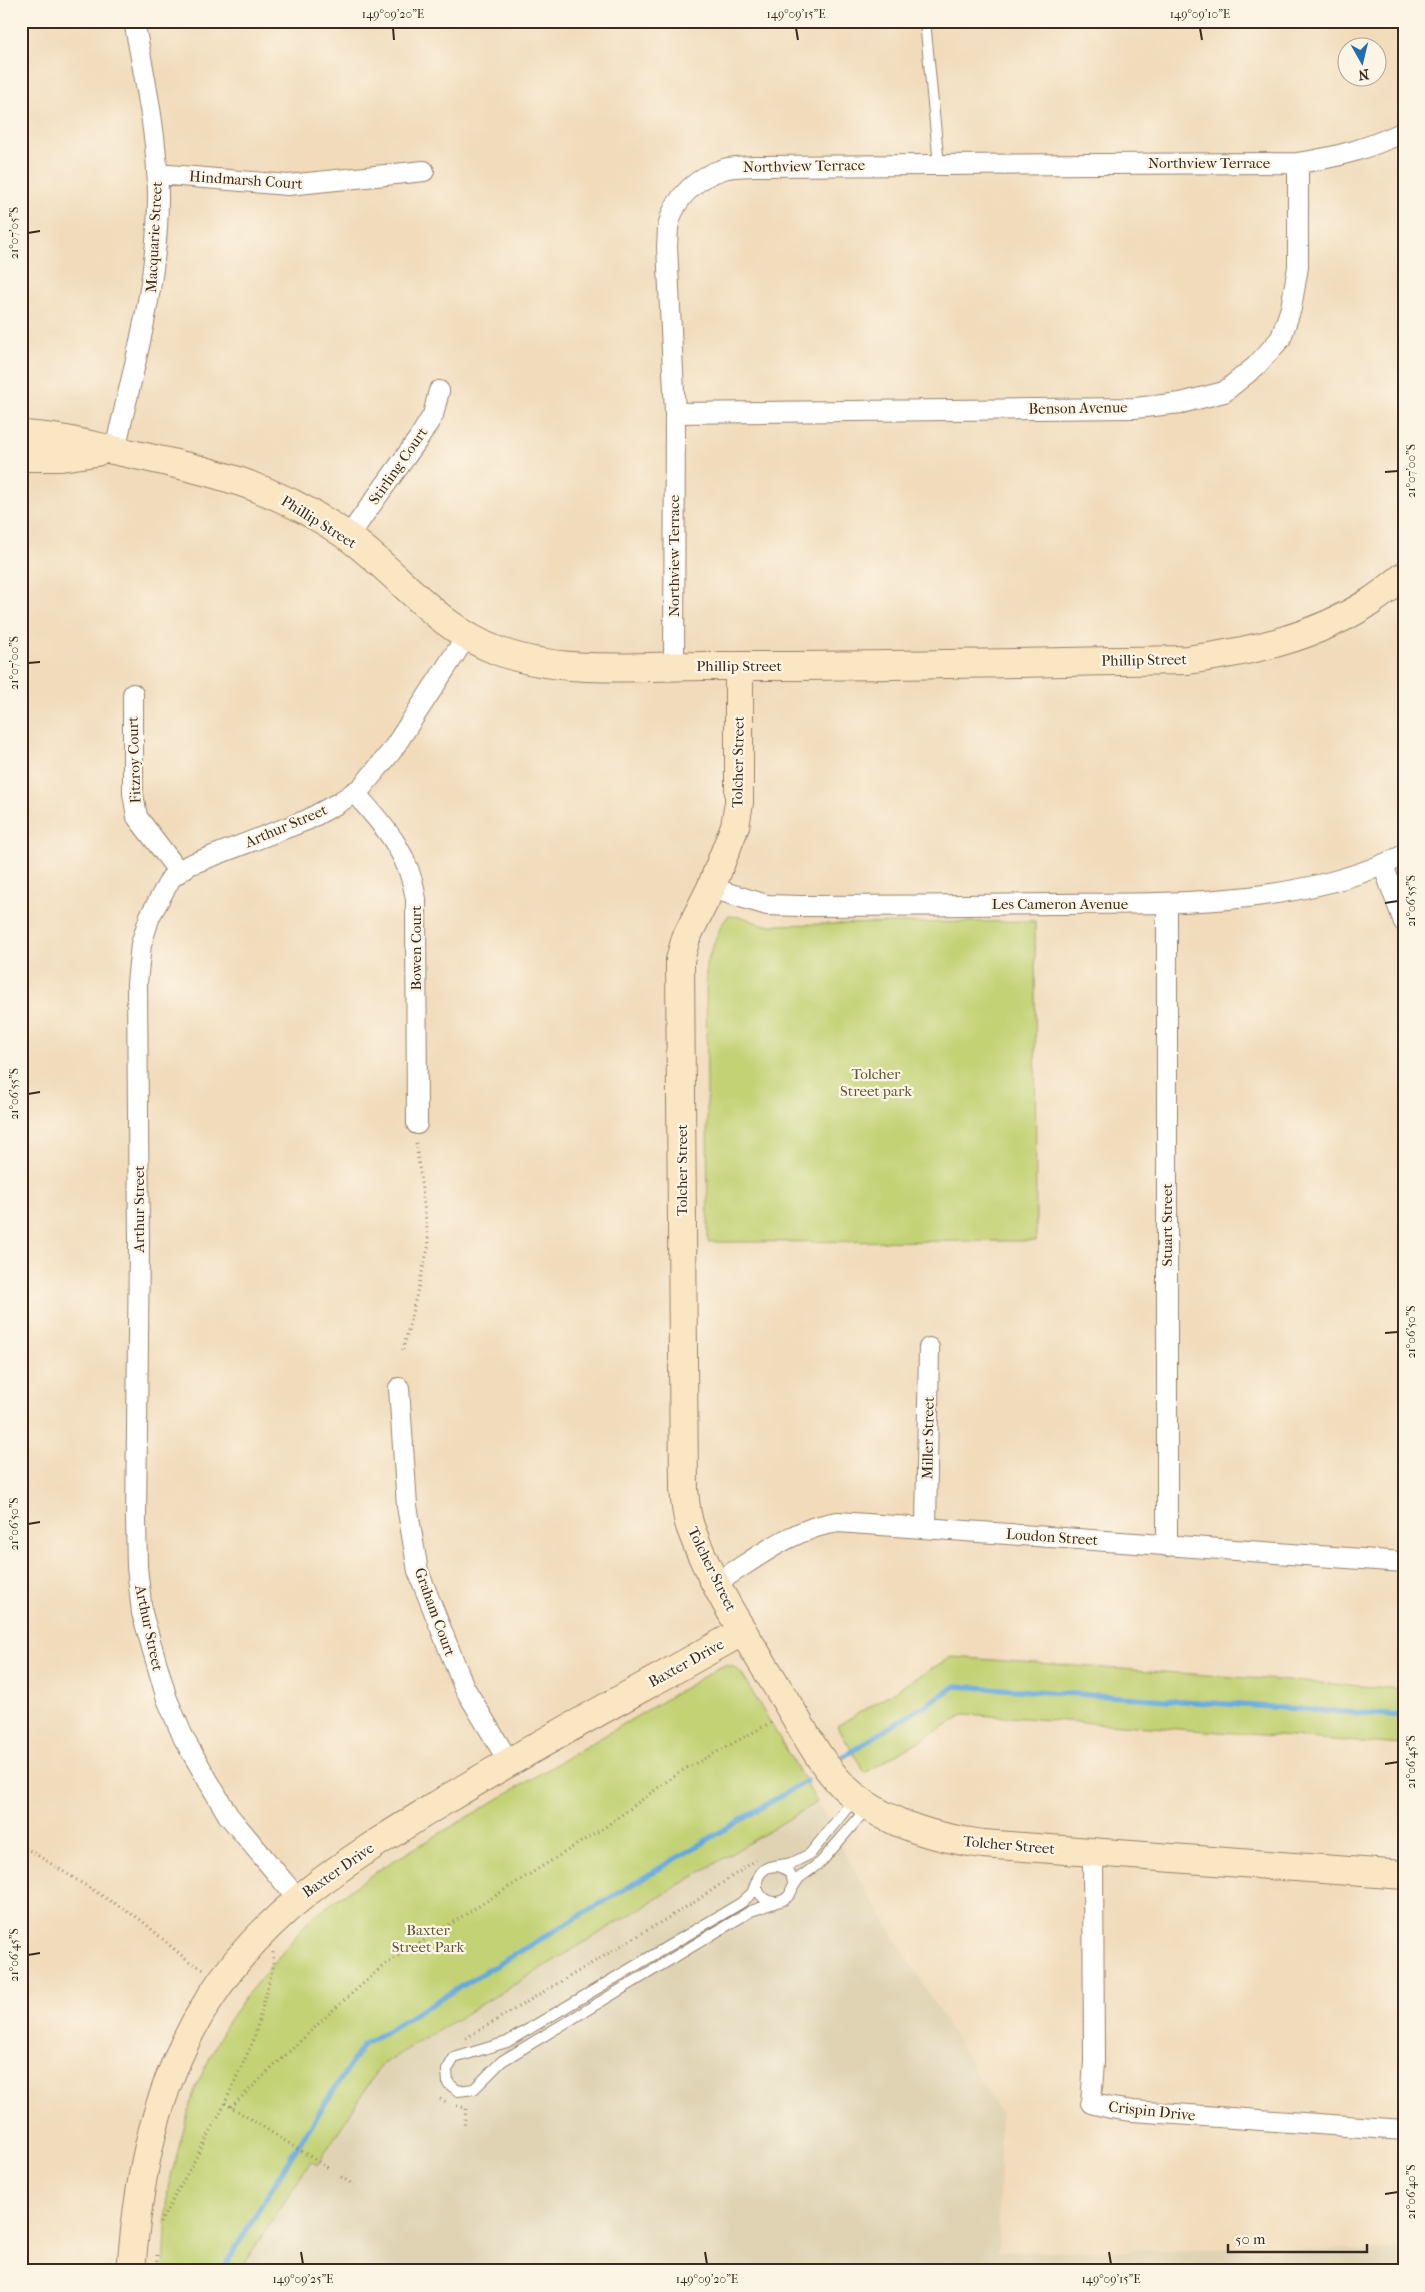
<svg xmlns="http://www.w3.org/2000/svg" width="1425" height="2292" font-family="'IM FELL French Canon',serif">
	<rect width="100%" height="100%" fill="#fcf5e5"/>
	<filter id="ink" filterUnits="userSpaceOnUse"><feTurbulence type="fractalNoise" baseFrequency=".02" numOctaves="2"/><feDisplacementMap in="SourceGraphic" scale="10" xChannelSelector="R" yChannelSelector="G"/><feConvolveMatrix kernelMatrix="1 2 1 2 8 2 1 2 1" color-interpolation-filters="sRGB"/></filter>
	<filter id="wash" filterUnits="userSpaceOnUse"><feTurbulence type="fractalNoise" baseFrequency=".0096" numOctaves="4" result="noise"/><feDisplacementMap in="SourceGraphic" scale="20" xChannelSelector="R" yChannelSelector="G"/><feGaussianBlur stdDeviation="1.12" result="paint"/><feColorMatrix in="noise" values="0 0 0 0 0 0 0 0 0 0 0 0 0 0 0 0 0 1.4 0 .05"/><feComposite in="paint" operator="in"/></filter>
	<g filter="url(#wash)">
		<rect width="100%" height="100%" fill="#f1dbbb"/>
		<path fill="#dfd3b4" d="M817,1802L850,1863L1001,2114L998,2251L1404,2249V2271H249L251,2267L245,2263L311,2161L318,2165L381,2065Z"/>
		<path fill="#c2d274" stroke="#7e7e49" d="M728,916L743,917L762,925L1035,921L1036,1241L708,1242L706,964L721,926Z
			M951,1657L1404,1689V1745L965,1714L865,1773L837,1726Z
			M726,1665L735,1667L741,1673L817,1802L381,2065L317,2165L311,2161L245,2262L251,2267L249,2271H164L168,2188L194,2091L225,2026L245,1997L312,1917L380,1869L718,1668Z"/>
		<g fill="none" stroke-linecap="round" stroke-linejoin="round">
			<path stroke="#65a9da" stroke-width="5.5" d="M844,1756L956,1686L1404,1716
				M222,2271L292,2155L363,2045L806,1781"/>
		</g>
	</g>
	<g filter="url(#ink)">
		<g fill="none" stroke-linecap="round" stroke-linejoin="round">
			<defs>
				<path id="lane" d="M925,21L939,165
					M757 1884a18 18 0 1 1 36 0a18 18 0 1 1-36 0Z
					M769,1867L792,1863L810,1854L855,1798
					M758,1878L752,1893L741,1903L507,2042L454,2058L447,2070L448,2083L458,2091L474,2089L502,2061L751,1911L780,1901
					M791,1890L799,1878L821,1862L868,1807"/>
				<path id="street" d="M157,174L288,185L424,171
					M675,413L1135,408L1181,403L1224,392L1256,366L1281,338L1291,308L1298,267V163
					M115,450C134,365 158,285 158,197C158,139 145,79 134,21
					M348,537L419,438L433,415L439,391
					M674,666L675,413L667,246C668,239 667,230 669,223C675,197 699,176 724,169C734,166 745,167 755,166L1298,163C1339,157 1366,149 1404,132
					M133,694V793L137,817L179,872
					M354,792C384,826 409,852 416,899L417,1124
					M1383,865L1404,922
					M711,888L767,905L801,906C886,906 970,905 1055,904C1168,903 1299,907 1404,855
					M1167,903V1546
					M399,1388L407,1506L418,1571L464,1687L509,1762
					M926,1528L929,1348
					M716,1583C754,1560 792,1528 838,1522L1404,1562
					M1093,1852L1094,2062L1091,2103L1111,2108L1133,2111L1404,2130
					M298,1899L228,1815L184,1739L167,1699L142,1613L137,1567L136,1519L139,1245L137,983L141,944L150,916L171,878L189,865L307,820L340,802L362,787L391,752L466,637"/>
				<path id="secondary" d="M21,435C55,436 85,444 118,451C205,470 272,483 347,536C399,573 436,628 498,651C560,675 641,666 706,666C866,667 1027,662 1187,660C1251,652 1315,637 1370,602C1382,594 1393,585 1404,576
					M21,457H61L96,452
					M739,666V803L735,826L711,888L686,938L680,960L684,1489C685,1502 686,1516 691,1529C713,1589 751,1644 784,1698C805,1732 823,1771 854,1796C892,1826 937,1838 983,1844L1404,1875
					M131,2271C139,2174 155,2085 208,2001C267,1907 355,1856 447,1799C544,1740 645,1687 743,1631"/>
			</defs>
			<use href="#lane" stroke="#96826c" stroke-width="12"/>
			<use href="#street" stroke="#96826c" stroke-width="22"/>
			<use href="#secondary" stroke="#96826c" stroke-width="30"/>
			<path stroke="#96826c" stroke-width="3" stroke-dasharray="1 4" stroke-linecap="butt" d="M403,1350L429,1244L416,1143
				M21,1845L141,1920L189,1962L204,1969
				M466,2038L693,1903L756,1860
				M440,2099L449,2103
				M225,2103L328,2168
				M457,2106L466,2108L464,2128
				M231,2107L331,2012L383,1966L605,1827L678,1773L772,1722
				M341,2177L354,2185
				M160,2223L219,2116L254,2039L273,1967V1952
				M157,2271V2254"/>
			<use href="#lane" stroke="#fff" stroke-width="10"/>
			<use href="#street" stroke="#fff" stroke-width="20"/>
			<use href="#secondary" stroke="#fbe6c3" stroke-width="28"/>
		</g>
	</g>
	<path fill="none" stroke="#3b2a1e" stroke-width="2" d="M393,28L394,40M796,28L798,40M1200,28L1202,40M28,233L40,231M1385,472L1398,471M28,663L40,662M1385,903L1398,901M28,1094L40,1092M1385,1333L1398,1332M28,1524L40,1522M1385,1764L1398,1762M28,1955L40,1953M1385,2194L1398,2192M301,2252L303,2264M705,2252L707,2264M1109,2252L1111,2264"/>
	<g text-anchor="middle" dominant-baseline="central" stroke-width="4.5" stroke-linejoin="round" paint-order="stroke">
		<g font-size="15" fill="#3b2a1e" stroke="#fcf5e5">
			<text x="1209" y="163">Northview Terrace</text>
			<text transform="translate(804 166) rotate(-1)">Northview Terrace</text>
			<text transform="translate(246 180) rotate(4)">Hindmarsh Court</text>
			<text transform="translate(154 237) rotate(-87)">Macquarie Street</text>
			<text transform="translate(1078 408) rotate(-1)">Benson Avenue</text>
			<text transform="translate(398 466) rotate(-55)">Stirling Court</text>
			<text transform="translate(319 522) rotate(32)">Phillip Street</text>
			<text transform="translate(674 556) rotate(-90)">Northview Terrace</text>
			<text transform="translate(1144 660) rotate(-1)">Phillip Street</text>
			<text x="739" y="666">Phillip Street</text>
			<text transform="translate(134 760) rotate(-92)">Fitzroy Court</text>
			<text transform="translate(738 762) rotate(-89)">Tolcher Street</text>
			<text transform="translate(286 826) rotate(-23)">Arthur Street</text>
			<text x="1060" y="904">Les Cameron Avenue</text>
			<text transform="translate(416 948) rotate(-90)">Bowen Court</text>
			<text transform="translate(682 1170) rotate(-90)">Tolcher Street</text>
			<text transform="translate(139 1209) rotate(-90)">Arthur Street</text>
			<text transform="translate(1167 1225) rotate(-90)">Stuart Street</text>
			<text transform="translate(928 1438) rotate(-89)">Miller Street</text>
			<text transform="translate(1052 1537) rotate(4)">Loudon Street</text>
			<text transform="translate(712 1569) rotate(64)">Tolcher Street</text>
			<text transform="translate(435 1612) rotate(70)">Graham Court</text>
			<text transform="translate(149 1628) rotate(78)">Arthur Street</text>
			<text transform="translate(686 1663) rotate(-29)">Baxter Drive</text>
			<text transform="translate(1009 1845) rotate(5)">Tolcher Street</text>
			<text transform="translate(338 1870) rotate(-35)">Baxter Drive</text>
			<text transform="translate(1152 2111) rotate(6)">Crispin Drive</text>
		</g>
		<g font-size="15" fill="#5d5434" stroke="#fcf5e5">
			<text x="876" y="1074">Tolcher<tspan x="876" dy="17">Street park</tspan></text>
			<text x="428" y="1930">Baxter<tspan x="428" dy="17">Street Park</tspan></text>
		</g>
	</g>
	<rect width="1425" height="2292" fill="none" stroke="#fcf5e5" stroke-width="55"/>
	<g transform="translate(1362 62) rotate(172)"><circle r="24" fill="#fcf5e5" stroke="#afa495"/>
	<path d="M0-4L9 19L0 12L-9 19Z" fill="#1f6fb2"/>
	<text y="-8" font-size="14" font-weight="bold" text-anchor="middle" fill="#3b2a1e">N</text>
	</g>
	<path d="M1228 2244v8h139v-8" fill="none" stroke="#3b2a1e" stroke-width="2.5"/>
	<text x="1235" y="2244" font-size="15" fill="#3b2a1e" stroke="#fcf5e5" stroke-width="4" paint-order="stroke">50 m</text>
	<rect x="28" y="28" width="1370" height="2236" fill="none" stroke="#3b2a1e" stroke-width="2"/>
	<g font-size="12" text-anchor="middle" fill="#3b2a1e">
		<text x="393" y="18">149°09'20"E</text>
		<text x="796" y="18">149°09'15"E</text>
		<text x="1200" y="18">149°09'10"E</text>
		<text transform="translate(14 233) rotate(-90)" y="4">21°07'05"S</text>
		<text transform="translate(1411 471) rotate(-90)" y="4">21°07'00"S</text>
		<text transform="translate(14 663) rotate(-90)" y="4">21°07'00"S</text>
		<text transform="translate(1411 901) rotate(-90)" y="4">21°06'55"S</text>
		<text transform="translate(14 1094) rotate(-90)" y="4">21°06'55"S</text>
		<text transform="translate(1411 1332) rotate(-90)" y="4">21°06'50"S</text>
		<text transform="translate(14 1524) rotate(-90)" y="4">21°06'50"S</text>
		<text transform="translate(1411 1762) rotate(-90)" y="4">21°06'45"S</text>
		<text transform="translate(14 1955) rotate(-90)" y="4">21°06'45"S</text>
		<text transform="translate(1411 2192) rotate(-90)" y="4">21°06'40"S</text>
		<text x="303" y="2283">149°09'25"E</text>
		<text x="707" y="2283">149°09'20"E</text>
		<text x="1111" y="2283">149°09'15"E</text>
	</g>
</svg>
